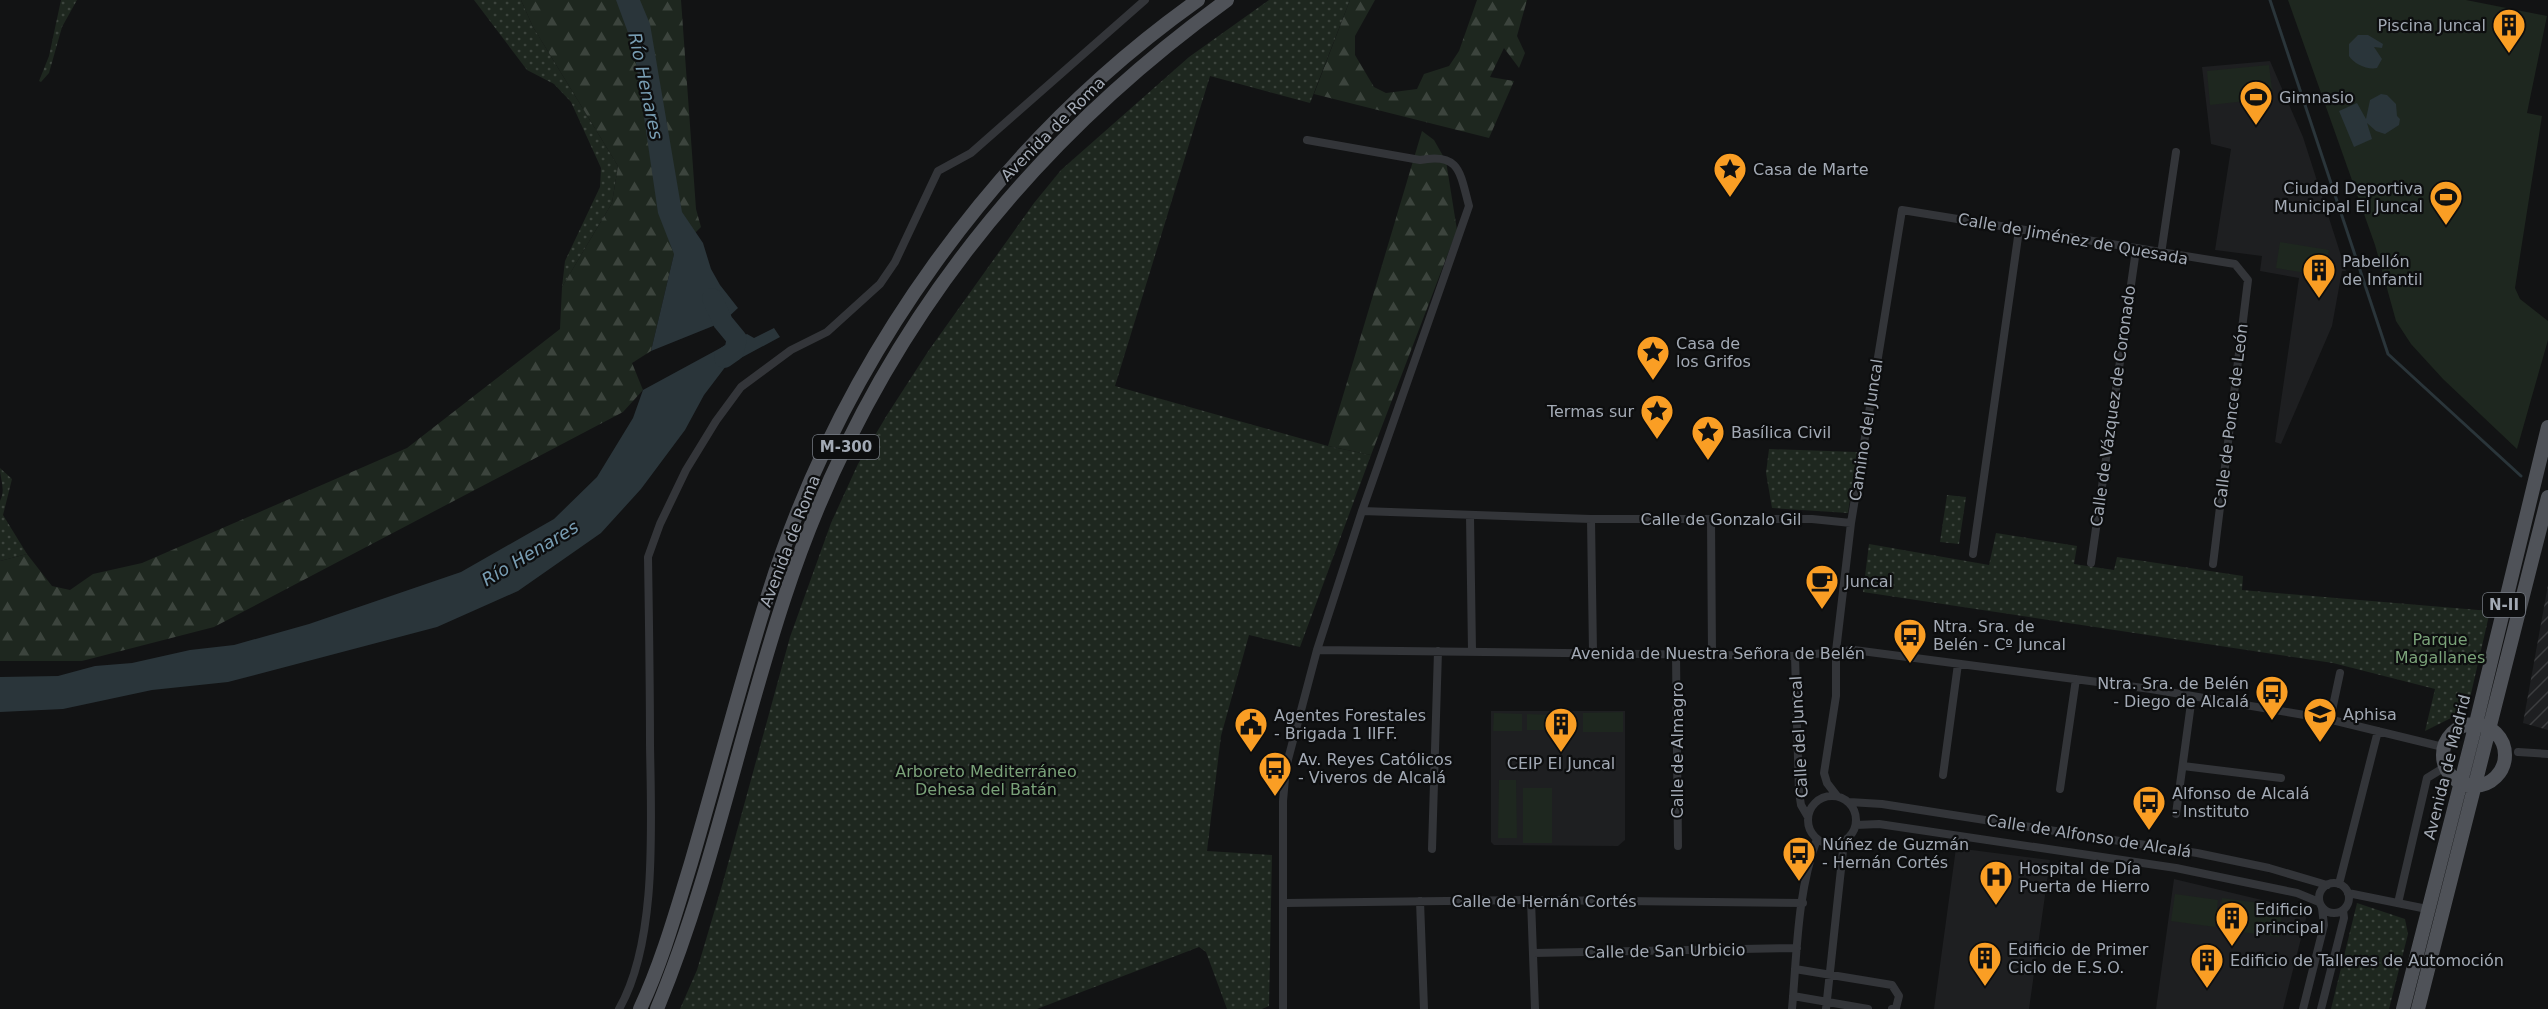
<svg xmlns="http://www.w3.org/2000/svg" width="2548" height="1009" font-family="'DejaVu Sans',sans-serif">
	<defs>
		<pattern id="industrial-furrows" width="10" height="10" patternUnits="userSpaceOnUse" patternTransform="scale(1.5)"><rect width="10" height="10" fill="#1e1f21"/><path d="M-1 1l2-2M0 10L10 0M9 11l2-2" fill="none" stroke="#3c3d3f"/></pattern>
		<pattern id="grass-dots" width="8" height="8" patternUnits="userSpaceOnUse" patternTransform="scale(1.5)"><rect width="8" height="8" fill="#1e271f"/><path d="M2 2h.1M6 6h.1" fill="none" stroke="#3c443d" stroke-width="1.8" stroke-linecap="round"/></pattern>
		<pattern id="forest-firs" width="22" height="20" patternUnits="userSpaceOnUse" patternTransform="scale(1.5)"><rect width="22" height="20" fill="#1e271f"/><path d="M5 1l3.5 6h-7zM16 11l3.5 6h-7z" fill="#3c443d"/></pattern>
	</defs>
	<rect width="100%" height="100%" fill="#121314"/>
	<path fill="#1e1f21" d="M2270,61L2303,137L2346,271H2342L2332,326L2281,444L2275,442L2299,278L2260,271L2262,256L2215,250L2231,149L2211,144L2202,67Z
		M1491,711H1625V840L1618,846L1494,845L1491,842Z
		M1956,848L2050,860L2029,1009H1934Z
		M2174,879L2308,911L2283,1009H2156Z"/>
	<path fill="url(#industrial-furrows)" d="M2548,585V730L2523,723Z"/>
	<path fill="url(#grass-dots)" d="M61,0H77L62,27L49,73L41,82L39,81L49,56Z
		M474,0H521L533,27L618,166L612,203L562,287L565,261L600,187L601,168L571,102L554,84L527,70Z
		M1269,0H1350L1310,103L1210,76L1115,386L1328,446L1371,455L1300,647L1249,635L1221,736L1207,851L1272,855L1269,1006L1262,1009H1227L1206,952L1199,947L1037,1009H680L697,970L723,882L790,637L831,523L858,464L887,415L929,350L1034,203L1061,170L1189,57Z
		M1769,449L1857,452L1848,513L1772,508L1766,473Z
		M0,468L12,479L3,515L27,554L0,561V501C6,489 0,480 0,468Z
		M1947,495L1966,497L1959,544L1940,542Z
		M1996,533L2077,546L2074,564L2114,570L2117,557L2243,576L2242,590L2490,611L2470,698L2453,717L2425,731L2435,689L2333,663L1863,592L1869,544L1989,565Z
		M2357,903L2405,919L2408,934L2389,1009H2331Z"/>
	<path fill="url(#forest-firs)" d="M521,0H681L696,209L701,227L674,254L651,351L632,363L643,390L623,412L214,627L82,661H0V561L27,554L52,586L70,590L93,574L142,563L407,448L560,329L562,287L612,203L618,166L533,27Z
		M1350,0H1375L1355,36V55L1374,87L1386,93L1417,89L1424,74L1449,66L1459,51L1477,0H1527L1517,36L1525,53L1519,68L1504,48L1490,77L1514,81L1489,138L1314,94Z
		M1422,131L1434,140L1446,161L1457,230L1371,455L1328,446Z"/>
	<path fill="#1e271f" d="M2288,0H2466L2547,16L2527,113L2542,116L2515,288L2520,299L2548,321V340L2517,449L2443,379L2411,344L2396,321L2375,245Z
		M2269,65L2273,98L2210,105L2207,71Z
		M2280,242L2329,250L2325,276L2276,268Z
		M1623,712V732H1583V713Z
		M1494,713L1522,714V731H1493Z
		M1527,714L1553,715V730H1527Z
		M1499,780H1516L1517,838H1498Z
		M1523,788H1552V843H1523Z
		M2175,894L2218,900L2215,927L2171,921Z
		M2222,898L2283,906L2279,937L2218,929Z"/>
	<path fill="#2a353a" d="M616,0H640L650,24L682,212L703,243L711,269L720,285L738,308L723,322L651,351L674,254L658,213L634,49Z
		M2358,35H2368L2383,44L2382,48L2374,47L2382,59L2377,68C2367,70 2354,64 2349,56V44Z
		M2381,94L2387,95L2396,104L2397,116L2400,119L2399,125L2385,134L2376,131L2367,123L2372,139L2354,147L2339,111L2357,103L2366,119L2370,100Z
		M774,328L780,337L726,366L704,395L685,430L641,489L601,533L518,591L437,627L228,682L152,690L63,709L0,712V677L58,676L95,666L132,663L190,650L234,645L309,624L461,572L554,519L597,477L633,418L643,390L737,339L747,334L754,338Z"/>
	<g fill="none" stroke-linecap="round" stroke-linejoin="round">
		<path stroke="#2a353a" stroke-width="3" d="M2270,0L2388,354L2521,476"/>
		<path stroke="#2a353a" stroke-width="20" d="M712,298L723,322L737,339L734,351L724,358"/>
		<path stroke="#333539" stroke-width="8" d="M2161,254L2176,152
			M1362,511L1591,519H1812L1851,523
			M1470,516L1472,651
			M1591,519L1593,653
			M1711,520L1712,654
			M1973,554L2019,230
			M2091,563L2136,250
			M1317,650L1795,656L1854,650L2151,689L2328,719L2443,747
			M1676,653L1678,846
			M1795,656L1799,792L1801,805L1808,817
			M2330,720L2340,673
			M2518,752L2548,754
			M2183,766L2281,778
			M1943,775L1958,664
			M2060,789L2076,679
			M1808 820a24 24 0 1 1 48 0a24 24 0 1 1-48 0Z
			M1837,796L1827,783L1824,773L1836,696V651L1851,523L1902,210L2235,264L2248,280L2213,564
			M1849,802L1882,804L2197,853L2269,868L2327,885
			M2176,814L2192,696
			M1856,825L1879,824L2176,868L2297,893L2319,902
			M1432,849L1438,651
			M2319 898a15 15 0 1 1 30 0a15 15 0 1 1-30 0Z
			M2339,884L2378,731
			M2348,893L2427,909L2430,905
			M1531,900L1535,1009
			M1420,901L1424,1009
			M1285,903L1531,900L1803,903
			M2398,903L2427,778L2445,767
			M1533,953L1797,948
			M1795,969L1892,985L1899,996L1896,1008L1892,1009
			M1793,996L1868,1009
			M619,1009C658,941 651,822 650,744C650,682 649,620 648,557L660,524L686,470L716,421L741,387L791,350L827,332L880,284L895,262L938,171L971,153L1145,0
			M1283,1009V801L1286,767L1317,650L1362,511L1469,206C1460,173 1460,152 1420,160L1307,140
			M1792,1009C1797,954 1797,892 1817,839
			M1826,1009L1844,841
			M2303,1009L2324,925L2322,908
			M2321,1009L2344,918L2343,910"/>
		<path stroke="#4f5258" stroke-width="14" d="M2443 755a31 31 0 1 1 62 0a31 31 0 1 1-62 0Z
			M640,1009C662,962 676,912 691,863C717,774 740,684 768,595C841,360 998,142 1198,0
			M657,1009C712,876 739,735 784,599C865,351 1017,152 1227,0
			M2403,1009L2476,723L2548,427
			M2418,1009L2548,497"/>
	</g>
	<defs>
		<symbol id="building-pin" viewBox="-11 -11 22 30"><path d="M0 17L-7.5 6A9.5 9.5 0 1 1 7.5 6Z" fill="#fa9e24" stroke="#0d0e0f"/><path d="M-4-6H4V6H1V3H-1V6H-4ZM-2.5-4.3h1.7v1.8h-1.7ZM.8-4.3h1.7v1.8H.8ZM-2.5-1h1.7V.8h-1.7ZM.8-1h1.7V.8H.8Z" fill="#111"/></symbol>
		<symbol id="stadium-pin" viewBox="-11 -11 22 30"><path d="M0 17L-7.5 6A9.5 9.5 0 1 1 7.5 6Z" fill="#fa9e24" stroke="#0d0e0f"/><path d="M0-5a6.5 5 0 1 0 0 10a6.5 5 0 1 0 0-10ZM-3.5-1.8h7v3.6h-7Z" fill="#111"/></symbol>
		<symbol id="sight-pin" viewBox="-11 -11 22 30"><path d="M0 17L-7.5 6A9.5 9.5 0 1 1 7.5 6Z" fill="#fa9e24" stroke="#0d0e0f"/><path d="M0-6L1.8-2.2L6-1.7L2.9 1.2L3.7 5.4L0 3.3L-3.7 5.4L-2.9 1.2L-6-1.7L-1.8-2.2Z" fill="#111"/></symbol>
		<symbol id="cafe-pin" viewBox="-11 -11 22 30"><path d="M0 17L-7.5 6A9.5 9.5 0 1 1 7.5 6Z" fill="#fa9e24" stroke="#0d0e0f"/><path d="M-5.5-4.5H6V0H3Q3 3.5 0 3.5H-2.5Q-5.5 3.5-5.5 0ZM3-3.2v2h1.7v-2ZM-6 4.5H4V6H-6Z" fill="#111"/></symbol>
		<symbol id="bus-pin" viewBox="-11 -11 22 30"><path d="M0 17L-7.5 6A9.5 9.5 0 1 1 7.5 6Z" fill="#fa9e24" stroke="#0d0e0f"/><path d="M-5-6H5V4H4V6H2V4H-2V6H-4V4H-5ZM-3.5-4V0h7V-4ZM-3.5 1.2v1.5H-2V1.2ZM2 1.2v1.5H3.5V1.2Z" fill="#111"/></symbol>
		<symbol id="school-pin" viewBox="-11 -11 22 30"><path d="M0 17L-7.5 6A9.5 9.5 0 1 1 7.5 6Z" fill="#fa9e24" stroke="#0d0e0f"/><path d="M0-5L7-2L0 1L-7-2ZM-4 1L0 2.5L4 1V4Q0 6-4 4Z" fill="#111"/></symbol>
		<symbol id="civic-pin" viewBox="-11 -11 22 30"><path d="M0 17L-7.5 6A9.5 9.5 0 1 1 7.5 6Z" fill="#fa9e24" stroke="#0d0e0f"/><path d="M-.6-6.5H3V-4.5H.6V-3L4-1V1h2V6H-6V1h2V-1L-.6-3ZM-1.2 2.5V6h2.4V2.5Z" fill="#111"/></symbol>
		<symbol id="hospital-pin" viewBox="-11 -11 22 30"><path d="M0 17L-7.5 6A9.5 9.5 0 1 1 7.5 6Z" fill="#fa9e24" stroke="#0d0e0f"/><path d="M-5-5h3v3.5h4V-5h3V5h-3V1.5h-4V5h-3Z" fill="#111"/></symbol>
	</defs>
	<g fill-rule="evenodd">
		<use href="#building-pin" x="2490" y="6" width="38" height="52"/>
		<use href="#stadium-pin" x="2237" y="78" width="38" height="52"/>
		<use href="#sight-pin" x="1711" y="150" width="38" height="52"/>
		<use href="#stadium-pin" x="2427" y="178" width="38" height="52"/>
		<use href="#building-pin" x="2300" y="251" width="38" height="52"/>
		<use href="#sight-pin" x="1634" y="333" width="38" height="52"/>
		<use href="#sight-pin" x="1638" y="392" width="38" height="52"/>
		<use href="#sight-pin" x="1689" y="413" width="38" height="52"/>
		<use href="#cafe-pin" x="1803" y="562" width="38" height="52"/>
		<use href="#bus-pin" x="1891" y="616" width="38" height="52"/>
		<use href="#bus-pin" x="2253" y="673" width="38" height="52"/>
		<use href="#school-pin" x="2301" y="695" width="38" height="52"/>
		<use href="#civic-pin" x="1232" y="705" width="38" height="52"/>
		<use href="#building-pin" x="1542" y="705" width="38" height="52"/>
		<use href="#bus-pin" x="1256" y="749" width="38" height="52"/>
		<use href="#bus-pin" x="2130" y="783" width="38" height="52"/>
		<use href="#bus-pin" x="1780" y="834" width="38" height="52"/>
		<use href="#hospital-pin" x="1977" y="858" width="38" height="52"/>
		<use href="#building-pin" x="2213" y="899" width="38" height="52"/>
		<use href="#building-pin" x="1966" y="939" width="38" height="52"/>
		<use href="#building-pin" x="2188" y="941" width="38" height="52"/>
	</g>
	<g text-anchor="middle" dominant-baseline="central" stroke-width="4.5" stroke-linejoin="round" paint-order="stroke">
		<g fill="#0d0e0f" stroke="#767b83" stroke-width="1.5">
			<rect x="813" y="435" width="66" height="24" rx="4.5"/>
			<rect x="2483" y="593" width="42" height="24" rx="4.5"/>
		</g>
		<g font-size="15" font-weight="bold" fill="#a3aab5">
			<text x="846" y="447">M-300</text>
			<text x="2504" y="605">N-II</text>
		</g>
		<g font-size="16" fill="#a3aab5" stroke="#0d0e0f" text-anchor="start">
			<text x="2486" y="25" text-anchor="end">Piscina Juncal</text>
			<text x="2279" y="97">Gimnasio</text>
			<text x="1753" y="169">Casa de Marte</text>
			<text x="2423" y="188" text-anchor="end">Ciudad Deportiva<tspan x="2423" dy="18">Municipal El Juncal</tspan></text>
			<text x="2342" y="261">Pabellón<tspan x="2342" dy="18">de Infantil</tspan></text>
			<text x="1676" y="343">Casa de<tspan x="1676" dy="18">los Grifos</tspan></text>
			<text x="1634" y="411" text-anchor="end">Termas sur</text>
			<text x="1731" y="432">Basílica Civil</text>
			<text x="1845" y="581">Juncal</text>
			<text x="1933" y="626">Ntra. Sra. de<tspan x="1933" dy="18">Belén - Cº Juncal</tspan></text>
			<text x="2249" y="683" text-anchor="end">Ntra. Sra. de Belén<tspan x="2249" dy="18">- Diego de Alcalá</tspan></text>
			<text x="2343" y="714">Aphisa</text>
			<text x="1274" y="715">Agentes Forestales<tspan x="1274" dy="18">- Brigada 1 IIFF.</tspan></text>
			<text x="1298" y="759">Av. Reyes Católicos<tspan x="1298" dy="18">- Viveros de Alcalá</tspan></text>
			<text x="1561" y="763" text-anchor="middle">CEIP El Juncal</text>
			<text x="2172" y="793">Alfonso de Alcalá<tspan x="2172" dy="18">- Instituto</tspan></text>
			<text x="1822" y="844">Núñez de Guzmán<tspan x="1822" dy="18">- Hernán Cortés</tspan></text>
			<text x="2019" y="868">Hospital de Día<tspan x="2019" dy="18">Puerta de Hierro</tspan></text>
			<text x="2255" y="909">Edificio<tspan x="2255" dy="18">principal</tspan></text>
			<text x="2008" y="949">Edificio de Primer<tspan x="2008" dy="18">Ciclo de E.S.O.</tspan></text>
			<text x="2230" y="960">Edificio de Talleres de Automoción</text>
		</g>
		<g font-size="16" fill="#a3aab5" stroke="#0d0e0f">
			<text transform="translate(1053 129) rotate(-45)">Avenida de Roma</text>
			<text transform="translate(2073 239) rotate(10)">Calle de Jiménez de Quesada</text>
			<text transform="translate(2113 406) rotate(-82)">Calle de Vázquez de Coronado</text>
			<text transform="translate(2231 416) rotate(-83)">Calle de Ponce de León</text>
			<text transform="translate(1866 430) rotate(-81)">Camino del Juncal</text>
			<text x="1721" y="519">Calle de Gonzalo Gil</text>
			<text transform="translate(790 541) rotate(-69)">Avenida de Roma</text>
			<text x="1718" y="653">Avenida de Nuestra Señora de Belén</text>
			<text transform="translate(1799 737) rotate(-93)">Calle del Juncal</text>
			<text transform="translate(1677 750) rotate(-90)">Calle de Almagro</text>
			<text transform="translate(2447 767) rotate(-76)">Avenida de Madrid</text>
			<text transform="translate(2089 836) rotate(9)">Calle de Alfonso de Alcalá</text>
			<text x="1544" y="901">Calle de Hernán Cortés</text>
			<text transform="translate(1665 951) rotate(-1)">Calle de San Urbicio</text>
		</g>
		<g font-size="16" fill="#7aa279" stroke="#0d0e0f">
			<text x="2440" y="639">Parque<tspan x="2440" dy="18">Magallanes</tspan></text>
			<text x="986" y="771">Arboreto Mediterráneo<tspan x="986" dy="18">Dehesa del Batán</tspan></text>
		</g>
		<g font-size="18" font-style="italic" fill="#789db3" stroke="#0d0e0f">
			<text transform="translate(646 86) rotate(78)">Río Henares</text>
			<text transform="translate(530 553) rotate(-31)">Río Henares</text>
		</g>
	</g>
</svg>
